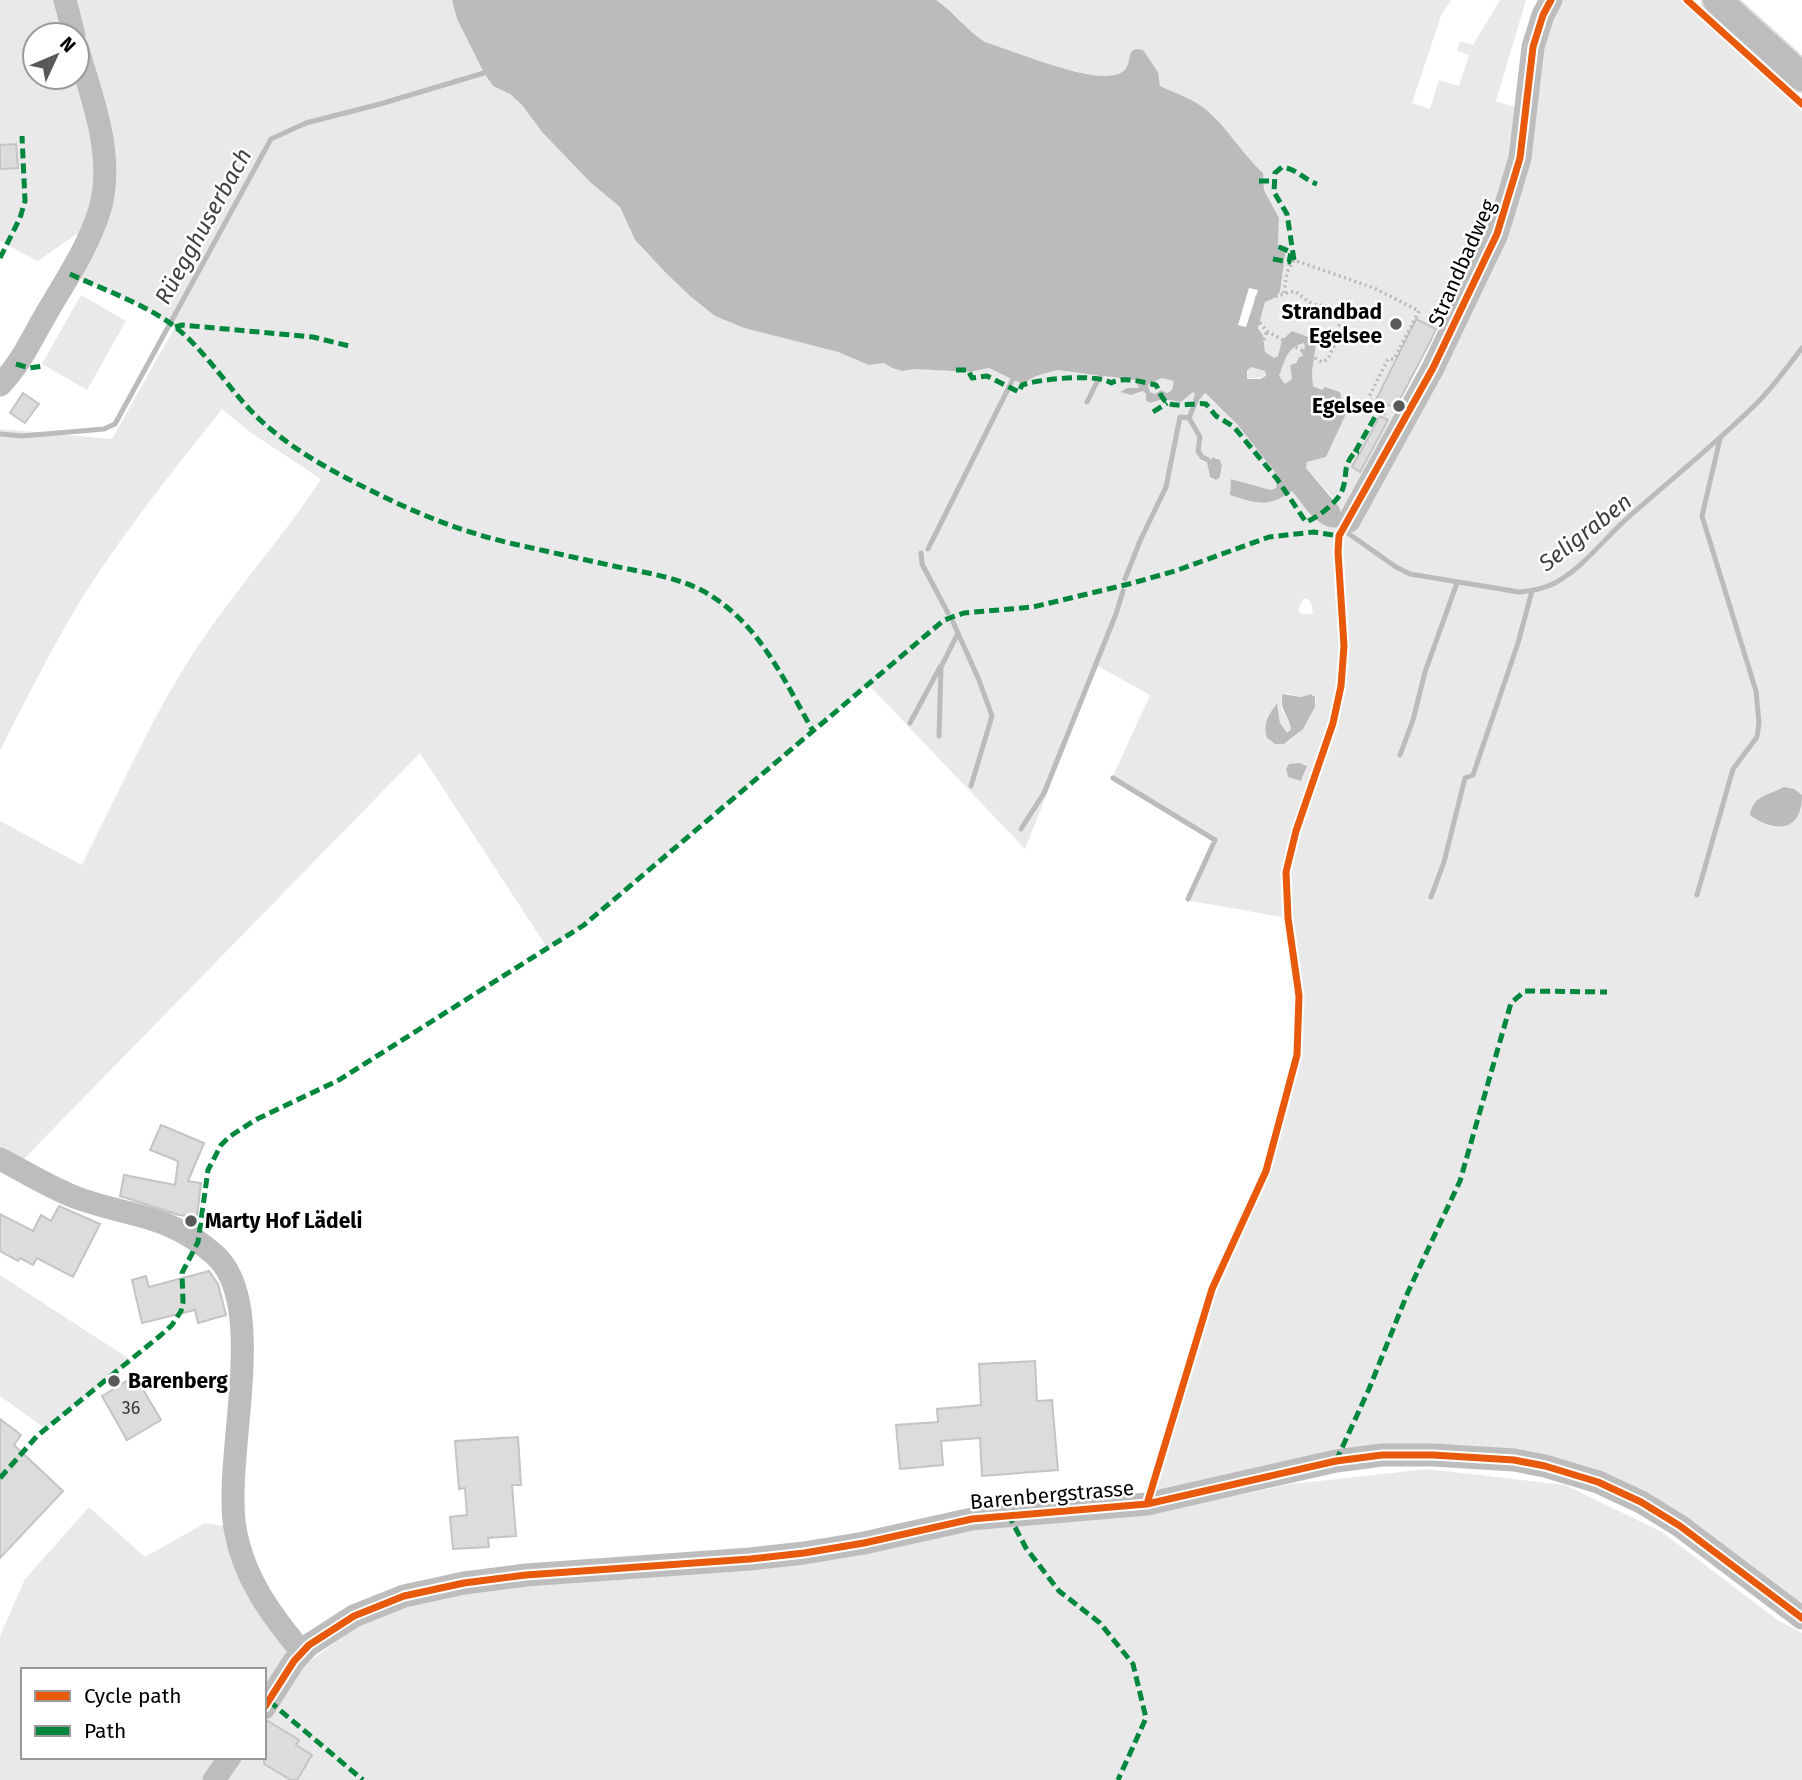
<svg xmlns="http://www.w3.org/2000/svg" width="1802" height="1780" font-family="'Fira Sans',sans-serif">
	<rect width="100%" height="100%" fill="#fff"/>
	<path fill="#e9e9e9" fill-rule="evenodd" d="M0,0H452L457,19L484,73L493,86L510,94L522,105L542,132L590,182L620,207L635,240L665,272L690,296L715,316L744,328L838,352L869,365L884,363L892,368L902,371L915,369L969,372L989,368L1022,384L1036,376L1057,370L1135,380L1139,388L1136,390L1127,388L1120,392L1136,394L1142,391L1146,394V401L1150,403L1163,399L1181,402L1193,392L1195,394L1194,400L1198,401L1204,393L1237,424L1278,476L1276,488L1271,490L1231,479L1230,495C1256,504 1268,509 1292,491L1317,521L1337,528L1342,520L1334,499L1306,468L1307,462L1326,457L1346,414L1340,393L1325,387L1322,390L1313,386L1312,372L1316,345L1309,337L1292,331L1282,340L1278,356L1274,358L1265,352L1263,335L1258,327L1265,302L1276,297L1280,292L1286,249L1278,245L1279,218L1264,190L1263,173C1242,153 1227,126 1204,108C1191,98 1175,93 1160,86L1158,72L1143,50C1118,44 1143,75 1106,76C1076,77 1016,52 985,42C967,31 954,12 936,0H1451L1441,16L1412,103L1430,109L1439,80L1459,86L1469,55L1457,51L1460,41L1473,45L1500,0H1526L1496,101L1526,111C1516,216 1465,307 1416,399C1393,442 1371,488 1343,529L1349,534C1378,481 1405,428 1434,374C1461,323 1489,271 1509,216C1519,184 1527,151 1531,118C1537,76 1535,37 1558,0H1680L1802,111V1618C1746,1584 1700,1536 1643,1503C1553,1452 1438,1445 1338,1461C1315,1464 1293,1471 1271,1476C1229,1485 1188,1495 1147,1504L1212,1289L1266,1171L1297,1055L1299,996L1288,918L1185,900L1214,841L1112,778L1150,695L1098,666L1025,849L868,684L584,925L548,949L420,753L16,1167L5,1161L0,1169V821L82,865C118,793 151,719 194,652C233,592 282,539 321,479L250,432L222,409C168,477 114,544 70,618C45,662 22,706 0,751V429L112,439L175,327L140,306L70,274L94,222L38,261L0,241ZM35,35H77V77H35ZM1436,330L1444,334L1406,409L1398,404ZM1216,457C1224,461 1223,470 1220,477L1213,480L1209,474L1207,463L1210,458ZM1303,599H1307L1311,603L1313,614H1302L1298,610ZM1285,693L1301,697L1309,694L1314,695L1316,702C1313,715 1295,742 1282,744C1276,745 1271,742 1267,738C1262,724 1269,714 1277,703L1281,727L1287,733L1291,729V725L1282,710L1281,698ZM1289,764H1306V769L1302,780L1288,777L1286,771Z
		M81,295L126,321L87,390L42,364Z
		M1304,343L1305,348L1301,352L1303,356L1299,357L1295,363L1290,365L1292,379L1285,384L1279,378V373C1289,361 1282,347 1304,343Z
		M1255,366L1265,371L1266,377L1247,379L1248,368Z
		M1162,378L1173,380L1175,383L1172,390L1166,393L1161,390L1155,394L1150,392L1148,385Z
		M0,1275L131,1360L46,1429L0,1396Z
		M1428,1469L1565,1485L1662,1532L1776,1619L1802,1633V1780H224L240,1757H264V1721L298,1670L371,1616L467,1591L929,1535L1153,1513L1291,1484Z
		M89,1507L145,1557L205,1523L235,1528L302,1652L264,1708V1670H23V1757H230L214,1780H0V1636L25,1579Z"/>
	<path fill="#bbb" fill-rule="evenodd" d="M452,0H936C954,12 967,31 985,42C1016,52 1076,77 1106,76C1143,75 1118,44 1143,50L1158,72L1160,86C1175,93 1191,98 1204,108C1227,126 1242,154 1263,173L1264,190L1279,218L1278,245L1286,248L1280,292L1276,297L1265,302L1258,328L1263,335L1265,352L1274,358L1278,356L1282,340L1292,331L1309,337L1316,345L1312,372L1313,386L1322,390L1325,387L1340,392L1346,414L1326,457L1307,462L1306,468L1339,507L1342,515L1340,527C1318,532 1304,505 1292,491C1268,508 1257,504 1230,495L1231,479L1271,490L1276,488L1278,476L1237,424L1205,393L1198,401L1193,400L1195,394L1193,392L1181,402L1163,399L1150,403L1146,401V394L1143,391L1131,395L1120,392L1127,388H1139L1135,380L1057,370L1036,376L1022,384L989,368L969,372L915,369L902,371L892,368L884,363L869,365L838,352L744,328L715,316L690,296L665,272L635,240L620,207L590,182L542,132L522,105L510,94L493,86L484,73L457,19ZM1304,343L1305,348L1301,351L1303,356L1299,357L1296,363L1290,365L1292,379L1285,384L1279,376C1285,362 1286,347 1304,343ZM1251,367L1265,371L1266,376L1260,379H1247V371ZM1162,378L1174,381L1172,390L1167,393L1161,390L1155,394L1150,392L1148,385Z
		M1213,457L1220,460L1222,466L1220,477L1216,480L1210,477L1207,463Z
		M1283,694L1301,697L1311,694L1315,697V707L1303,729L1284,744H1275L1267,738C1262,724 1269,714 1277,703L1280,723L1287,733L1291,729C1290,717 1278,709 1283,694Z
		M1289,764L1300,763L1307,766L1301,781L1288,777L1286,769Z
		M1784,787L1794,789L1802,795C1802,831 1776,834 1750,815C1753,795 1769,795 1784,787Z"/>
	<path fill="#fff" d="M1249,288L1258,290L1246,327L1238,325Z"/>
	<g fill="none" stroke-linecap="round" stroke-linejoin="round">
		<path stroke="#bbb" stroke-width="5" d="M1087,402L1100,376
			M1189,418L1200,437L1198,451L1202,457L1208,460
			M1189,418L1196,401
			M0,434L22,436L104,429L115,424L271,139L306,123L380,104L484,73
			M1342,529L1396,567L1410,574L1519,592C1532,591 1543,589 1555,583C1582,568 1600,544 1622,523C1667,482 1715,445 1758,402C1774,386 1788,366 1802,348
			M928,549L1013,379
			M921,553L922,564L948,613
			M1125,579L1140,541L1166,487L1180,417L1189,418
			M953,622L979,680L992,716L971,786
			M910,723L940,667
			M939,736L941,667L958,633
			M1400,755L1413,720L1425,672L1457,583
			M1113,778L1215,840L1188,899
			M1021,829L1044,793L1116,614L1123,591
			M1697,895L1733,769L1757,737L1759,723L1756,691L1702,516L1720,439
			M1431,897L1444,862L1465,778L1473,775L1518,643L1532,591"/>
	</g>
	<path fill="#dcdcdc" stroke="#c4c4c4" stroke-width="2" d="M16,144L18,168L0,169V145Z
		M1416,319L1436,329L1431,340L1396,407L1375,402Z
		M23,393L39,404L25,423L10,413Z
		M1380,416L1388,420L1360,472L1352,467Z
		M161,1125L204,1143L188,1181L201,1183L197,1217L179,1215L120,1196L124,1175L175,1185L178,1161L150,1150Z
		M59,1206L100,1224L73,1277L37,1258L33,1265L20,1258L18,1261L0,1251V1214L33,1231L41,1215L51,1221Z
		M209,1271L218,1284L226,1315L198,1323L195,1310L142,1323L132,1280L146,1276L149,1287Z
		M1035,1361L1037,1401L1052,1400L1058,1470L982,1476L980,1438L941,1441L943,1465L900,1469L896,1425L938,1422L937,1409L981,1405L979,1364Z
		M135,1376L161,1420L127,1440L102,1396Z
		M0,1419L21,1435L14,1445L63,1491L0,1558Z
		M518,1437L521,1485H512L516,1536L488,1538L489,1547L453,1549L450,1517L467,1515L465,1488L459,1489L455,1441Z
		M268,1721L299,1740L296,1745L312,1755L297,1780H291L264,1764V1722Z"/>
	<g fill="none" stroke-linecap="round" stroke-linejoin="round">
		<defs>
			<path id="major" d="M1717,0L1802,77"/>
		</defs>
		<use href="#major" stroke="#dbdbdb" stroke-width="32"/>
		<path stroke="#b8b8b8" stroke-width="3.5" stroke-dasharray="2 3.5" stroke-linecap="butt" d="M1284,293L1287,272L1294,260L1374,288L1419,311L1394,359H1388L1369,397L1372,405L1386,414
			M1249,320L1260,323L1267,331L1322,362L1328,359L1334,346L1341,317L1331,307L1312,304L1294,291L1264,300L1255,298
			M1264,340L1267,331"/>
		<path stroke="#bdbdbd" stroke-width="23" d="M65,0L74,35
			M0,385C21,364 34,334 49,309C68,277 89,245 100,209C115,155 92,98 77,47
			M1349,521L1433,368L1497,234L1520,158L1533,47L1543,15L1551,0
			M0,1159C26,1172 52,1189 80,1199C132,1217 171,1215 215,1255C270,1305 223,1456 235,1528C243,1577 271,1615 302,1652
			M264,1708L294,1661L309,1645L354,1616L404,1596L464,1583L526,1575L750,1559L804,1553L864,1543L972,1519L1147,1504L1336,1461L1382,1455H1433L1514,1460L1545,1466L1598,1482L1641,1502L1680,1526L1802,1618
			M214,1780L230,1757"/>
		<use href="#major" stroke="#bdbdbd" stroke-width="28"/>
		<path stroke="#00873e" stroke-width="5" stroke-dasharray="10 5" stroke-linecap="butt" d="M1259,181H1274
			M0,258L20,218L25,201L22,136
			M1273,259L1289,262L1291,252L1277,246
			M1294,260L1287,214L1274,192L1275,173L1282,167C1297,169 1303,179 1317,184
			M70,274C104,290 143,303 174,326C206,351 227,387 256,416C290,449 333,472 376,493C420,515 465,533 514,544C550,552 586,560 623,568C653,574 686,579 713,597C762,629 785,682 813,731
			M175,327L182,325L313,337L353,347
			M16,364L29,368L44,366
			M956,370H968L972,378L987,376L1019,392L1022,385C1040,379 1096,373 1111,383C1123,376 1142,382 1156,385C1159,390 1161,397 1165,401C1172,409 1195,402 1206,404L1216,416L1234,427L1277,479L1306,522C1318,517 1339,502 1343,488C1348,472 1342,467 1355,452H1359
			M1153,412L1167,403
			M1355,452L1379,410
			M1336,1461L1369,1389L1408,1292L1460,1181L1511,1003L1525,991L1607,992
			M0,1478L37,1436L161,1335L172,1325L181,1311L183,1302L182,1273L198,1242L208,1170L221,1145L229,1137L255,1120L339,1080L584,925L944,620L964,613L1033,607L1129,584L1175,571L1269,537L1314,532L1339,536
			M1008,1514L1026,1548L1059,1591L1100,1623L1133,1664L1146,1718L1118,1780
			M269,1701L363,1780"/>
		<defs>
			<path id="cycleway" d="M1687,0L1802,104
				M1147,1504L1212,1289L1266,1171L1297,1055L1299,996L1288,918L1286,872L1296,831L1333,723L1341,686L1344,646L1338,552L1339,536L1433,368L1497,234L1520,158L1533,47L1543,15L1551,0
				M264,1708L294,1661L309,1645L354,1616L404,1596L464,1583L526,1575L750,1559L804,1553L864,1543L972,1519L1147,1504L1336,1461L1382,1455H1433L1514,1460L1545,1466L1598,1482L1641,1502L1680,1526L1802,1618"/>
		</defs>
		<use href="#cycleway" stroke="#fff" stroke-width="11"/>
		<use href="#cycleway" stroke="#e8590c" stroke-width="7"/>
	</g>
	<g fill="#595959" stroke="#fff" stroke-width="2.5">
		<circle cx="1396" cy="324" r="7"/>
		<circle cx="1399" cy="406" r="7"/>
		<circle cx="191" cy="1221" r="7"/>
		<circle cx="114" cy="1381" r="7"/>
	</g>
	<g text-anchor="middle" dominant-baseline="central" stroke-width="5" stroke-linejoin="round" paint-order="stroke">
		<g font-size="18" fill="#373737">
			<text x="131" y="1408">36</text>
		</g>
		<g font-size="21" fill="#000" stroke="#fff">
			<text transform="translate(1462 263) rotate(-66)">Strandbadweg</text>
			<text transform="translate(1052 1495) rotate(-5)">Barenbergstrasse</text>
		</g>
		<g font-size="21" font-weight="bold" fill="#000" stroke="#fff" text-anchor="end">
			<text x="1382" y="312">Strandbad<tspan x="1382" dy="24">Egelsee</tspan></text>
			<text x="1385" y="406">Egelsee</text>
			<text x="205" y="1221" text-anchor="start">Marty Hof Lädeli</text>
			<text x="128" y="1381" text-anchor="start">Barenberg</text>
		</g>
		<g font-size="23" font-style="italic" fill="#3f3f3f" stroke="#fff">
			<text transform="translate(203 226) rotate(-61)">Rüegghuserbach</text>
			<text transform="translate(1585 532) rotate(-38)">Seligraben</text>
		</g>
	</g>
	<rect x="21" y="1668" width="245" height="91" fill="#ffffff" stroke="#999999" stroke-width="2"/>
	<rect x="35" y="1691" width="35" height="10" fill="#e8590c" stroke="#999999" stroke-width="2"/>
	<text x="84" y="1703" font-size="21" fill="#000000">Cycle path</text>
	<rect x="35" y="1726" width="35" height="10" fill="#00873e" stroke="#999999" stroke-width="2"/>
	<text x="84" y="1738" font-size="21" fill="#000000">Path</text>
	<g transform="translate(56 56) rotate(46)"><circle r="33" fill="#ffffff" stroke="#999999" stroke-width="2"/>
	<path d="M0-5L12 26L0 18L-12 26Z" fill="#595959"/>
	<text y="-10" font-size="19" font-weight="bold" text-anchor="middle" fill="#000000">N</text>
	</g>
</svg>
